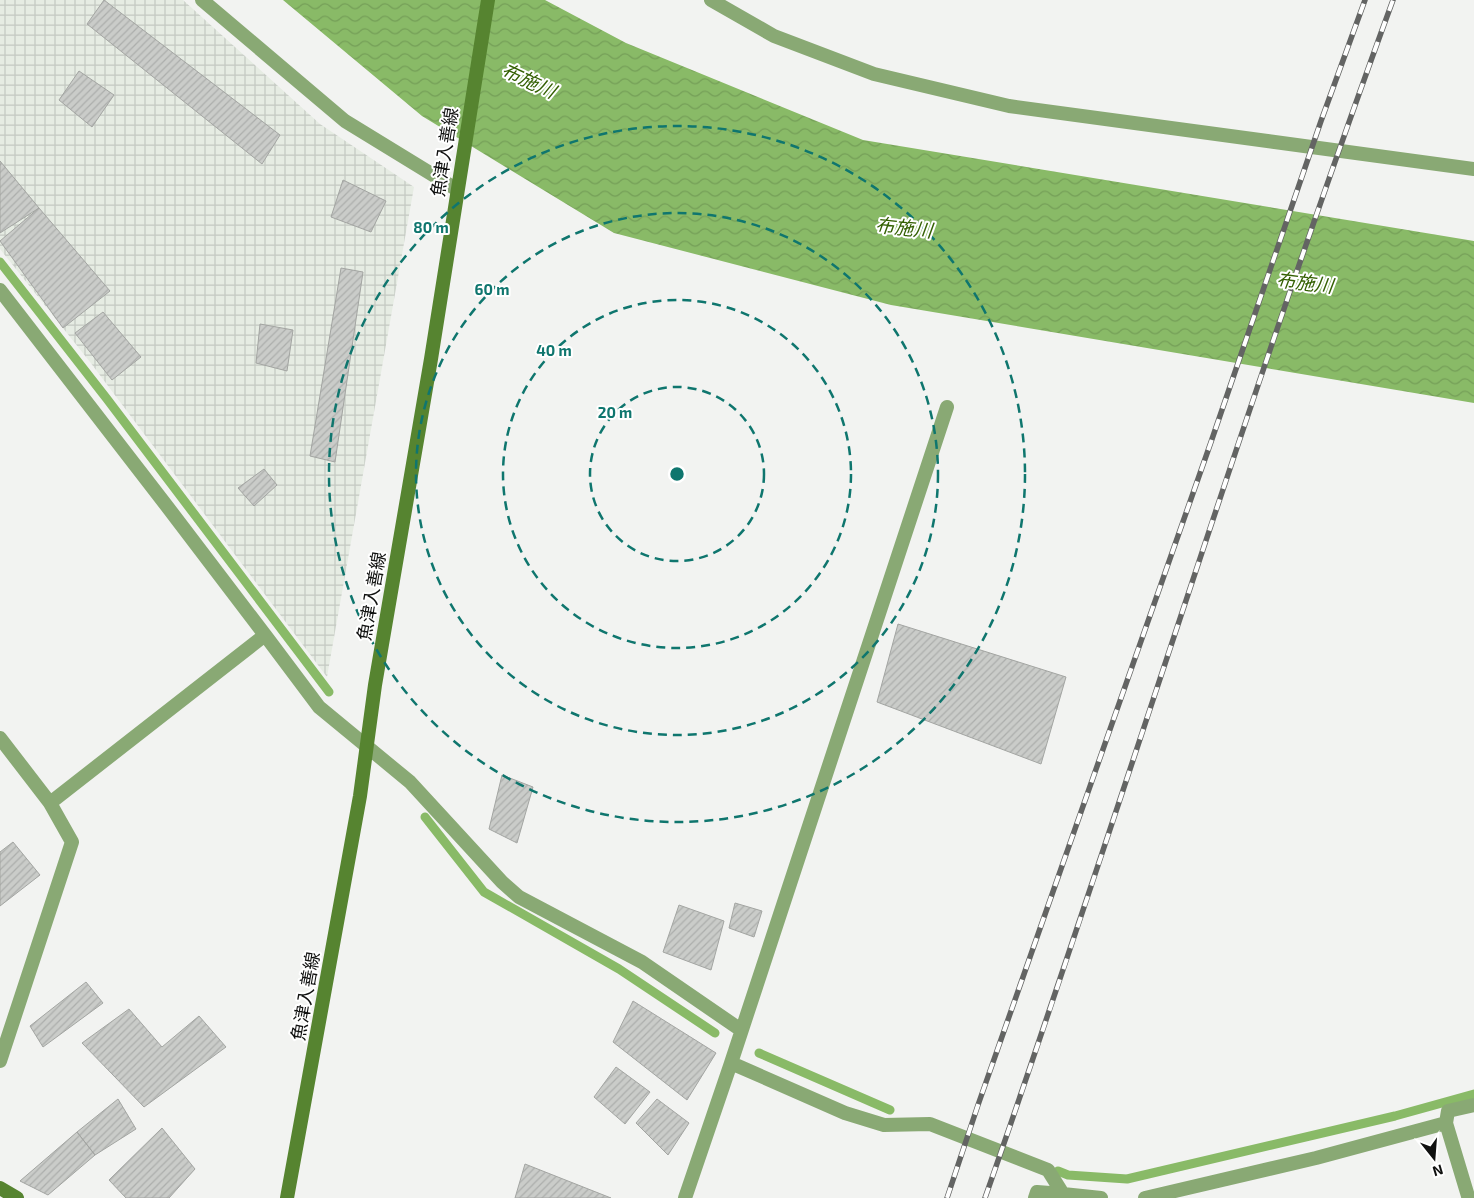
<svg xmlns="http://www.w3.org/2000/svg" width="1474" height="1198" font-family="'Exo 2','Noto Sans JP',sans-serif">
	<defs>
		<pattern id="industrial-grid" width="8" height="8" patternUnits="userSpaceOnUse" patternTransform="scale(1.25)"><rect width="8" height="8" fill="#e6ece3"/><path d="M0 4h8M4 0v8" fill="none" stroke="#c4c9c2"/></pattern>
		<pattern id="water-waves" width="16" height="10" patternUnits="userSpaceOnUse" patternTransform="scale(1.25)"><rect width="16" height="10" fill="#89ba67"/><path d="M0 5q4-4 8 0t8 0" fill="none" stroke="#759f58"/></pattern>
		<pattern id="building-hatch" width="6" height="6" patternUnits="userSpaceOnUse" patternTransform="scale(1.25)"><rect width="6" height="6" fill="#caccc9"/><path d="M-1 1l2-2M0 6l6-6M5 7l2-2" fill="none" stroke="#acaeac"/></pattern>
	</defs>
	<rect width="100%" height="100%" fill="#f2f3f1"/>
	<path fill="url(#industrial-grid)" d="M0,0H183L320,124L414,187L327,677L90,362L0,249Z"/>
	<path fill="url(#water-waves)" d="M283,0H545L626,43L863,140L1474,241V403L891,305L614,233L422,116Z"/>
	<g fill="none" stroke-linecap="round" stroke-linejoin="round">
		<path stroke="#89ba67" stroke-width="9" d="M0,262L107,399L329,692
			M425,817L484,892L619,969L715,1033
			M759,1053L890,1110
			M1058,1171L1068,1175L1127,1179L1395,1116L1474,1094"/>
	</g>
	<path fill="url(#building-hatch)" stroke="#a3a5a2" d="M104,0L280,135L262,164L87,24Z
		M79,71L114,95L92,127L59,100Z
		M0,161L39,208L0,233Z
		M343,180L386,201L371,232L331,217Z
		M39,208L110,291L63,328L0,241Z
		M341,268L363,272L335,462L310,456Z
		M103,312L141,357L112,380L75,333Z
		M260,324L293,330L287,371L256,363Z
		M264,469L277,485L254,506L238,488Z
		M898,624L1066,677L1041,764L877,702Z
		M502,775L533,787L517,843L489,829Z
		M13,842L40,875L0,906V852Z
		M735,903L762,911L754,937L729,928Z
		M679,905L724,921L711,970L663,952Z
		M86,982L103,1003L43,1047L30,1026Z
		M633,1001L716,1053L687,1100L613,1042Z
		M129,1009L162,1047L199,1016L226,1047L144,1107L82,1043Z
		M616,1067L650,1092L625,1124L594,1097Z
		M118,1099L136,1129L95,1155L77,1132Z
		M657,1099L689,1123L668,1155L636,1123Z
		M162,1128L195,1169L169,1198H126L109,1180Z
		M77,1132L95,1155L48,1195L20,1181Z
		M525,1164L611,1198H515Z"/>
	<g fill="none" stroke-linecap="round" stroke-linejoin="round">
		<path stroke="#89a974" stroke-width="14" d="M202,0L345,121L456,189
			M711,0L774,36L874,74L1009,106L1474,169
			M0,290L166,505L265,635
			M0,738L50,803L72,842L0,1061
			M50,803L265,635L319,707L410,782L502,882L519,897L642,962L741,1030
			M731,1063L947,407
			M1446,1123L1448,1111L1474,1105
			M685,1198L731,1063L845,1113L884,1125L930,1124L1048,1170L1063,1194L1101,1198
			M1035,1198L1037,1192L1063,1194
			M1145,1198L1316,1158L1446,1123L1468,1196L1470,1198"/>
		<path stroke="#568430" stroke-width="14" d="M0,1188L17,1198
			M287,1198L360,796L375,685L431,359L488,0"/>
		<defs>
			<path id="rail" d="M947,1198L978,1105L1211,442L1321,121L1365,0
				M985,1198C1124,800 1248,396 1393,0"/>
		</defs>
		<use href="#rail" stroke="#636463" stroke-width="5.5"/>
		<use href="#rail" stroke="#fff" stroke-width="4" stroke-dasharray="11" stroke-linecap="butt"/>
	</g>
	<g fill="none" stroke="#0f766e" stroke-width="2.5" stroke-dasharray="9 6">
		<circle cx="677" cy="474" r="87"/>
		<circle cx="677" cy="474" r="174"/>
		<circle cx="677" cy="474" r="261"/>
		<circle cx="677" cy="474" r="348"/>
	</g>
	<g text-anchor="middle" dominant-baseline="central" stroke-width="4" stroke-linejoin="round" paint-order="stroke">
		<g font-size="18" fill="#101110" stroke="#fff">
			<text transform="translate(444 152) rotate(-81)">魚津入善線</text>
			<text transform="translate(371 596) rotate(-80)">魚津入善線</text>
			<text transform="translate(305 996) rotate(-80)">魚津入善線</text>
		</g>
		<g font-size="19" font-style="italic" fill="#346003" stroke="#fff">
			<text transform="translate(529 80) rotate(25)">布施川</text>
			<text transform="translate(904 227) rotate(6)">布施川</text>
			<text transform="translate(1305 282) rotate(7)">布施川</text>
		</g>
	</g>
	<circle cx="677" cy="474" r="8" fill="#0f766e" stroke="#fff" stroke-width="2.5"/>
	<g font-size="15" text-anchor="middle" font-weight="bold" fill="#0f766e" stroke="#fff" stroke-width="4" stroke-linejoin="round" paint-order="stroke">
		<text x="431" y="233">80 m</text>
		<text x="492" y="295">60 m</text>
		<text x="554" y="356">40 m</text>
		<text x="615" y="418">20 m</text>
	</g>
	<g transform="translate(1434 1158) rotate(163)" stroke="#ffffff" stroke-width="4" paint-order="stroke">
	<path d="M0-4L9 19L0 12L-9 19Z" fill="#101110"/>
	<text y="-8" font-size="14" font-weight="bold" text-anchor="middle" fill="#101110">N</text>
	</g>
</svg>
